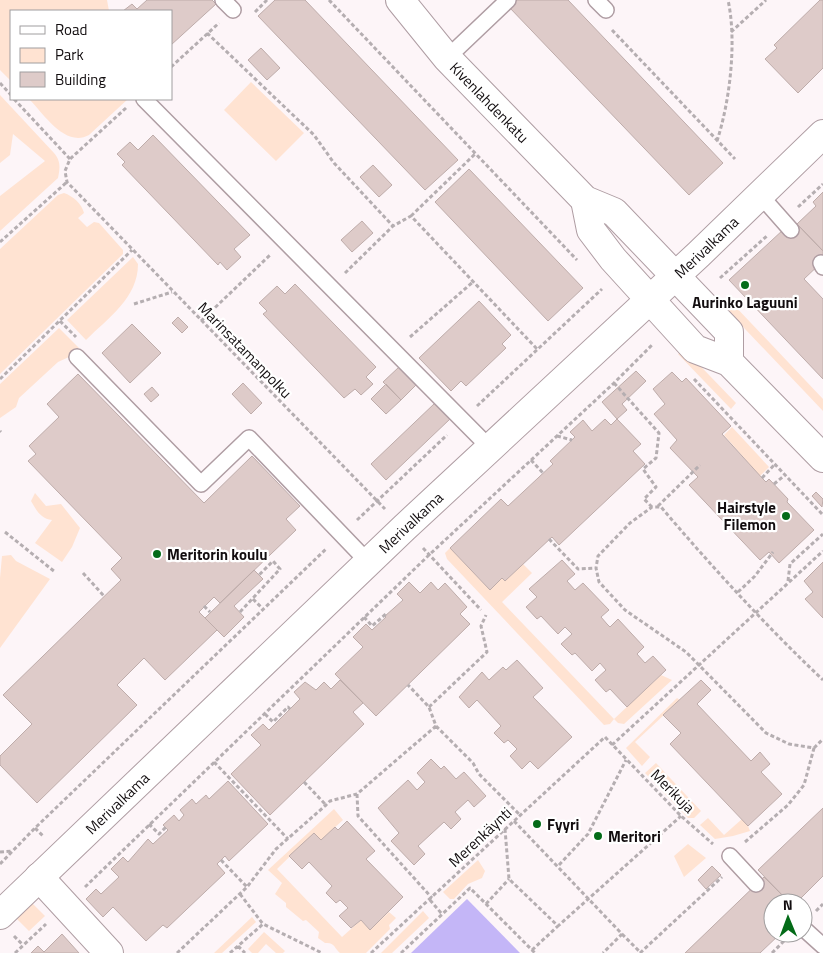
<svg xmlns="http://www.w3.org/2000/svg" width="823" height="953" font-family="'Titillium Web',sans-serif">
	<rect width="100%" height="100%" fill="#fdf5f8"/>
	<path fill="#ffe3d2" d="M0,0H107L109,11H11V81L0,70Z
		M251,82L304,133L276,161L224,110Z
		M0,95L54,153C61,161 60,168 58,178L0,231V196L45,161L13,134L10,155L0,163Z
		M29,99H128L89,135C65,148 44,114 29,99Z
		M64,193C73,196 82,204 84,213L78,218L87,227L94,222L99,223L123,250V254L0,374V249L58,195Z
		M133,257L138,264C138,298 108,318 86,340L67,320Z
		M733,304L823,399V411L727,310Z
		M59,328L79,348L69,357L58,362L19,398L16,407L0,418V384Z
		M684,349L736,403L731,409L678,354Z
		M732,427L769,467L760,476L724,435Z
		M35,493L46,506L61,504L80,528L72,547L62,562L35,543L52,520C41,519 36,510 31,501Z
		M450,548L490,590L502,578L505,581L523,564L532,573L502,602L614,719L661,675L672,680L624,724L618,723L614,719L610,724L604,725L447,559L445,553Z
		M11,555L16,561L50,579L0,648V578L2,556Z
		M677,698L680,700L635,742L650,757L642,766L626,748Z
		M656,763L701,811L694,818H688L645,773Z
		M334,809L343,820L321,840L314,833L277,869L342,937L361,920L370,930L389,912L396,918L389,925L390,929L366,953H340C334,948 335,942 325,943L318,938L319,932L306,920L303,921L286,907V903L275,894L282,883L268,870Z
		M708,818L724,835L742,819L748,826L750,831L733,836L715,839L700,825Z
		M688,844L706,858L684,877L674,856Z
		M478,860L485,871L482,878L468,884L454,899H450L443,892Z
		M31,902L45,916L29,931L15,917Z
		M423,911L429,918L392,953H381Z
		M252,917L256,922L222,953H214Z
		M264,932L285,951L283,953H276L266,944L258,953H252L248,949Z"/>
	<path fill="#c4b6f7" d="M467,899L520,953H411Z"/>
	<path fill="#decbc9" stroke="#beacaa" d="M147,0H212L216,4L171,45V11H123L132,4L137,9Z
		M275,0H305L458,160L425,190L258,16Z
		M516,0H568L723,163L689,195L509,7Z
		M820,0H823V68L798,93L765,59L777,48L774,45Z
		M261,48L280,68L267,80L248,60Z
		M153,135L250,235L234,249L241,257L227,270L220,262L218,265L122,165L125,162L117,154L130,142L138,150Z
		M373,165L392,185L379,197L360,177Z
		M469,169L583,288L548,321L435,202Z
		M823,192V251L797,224L816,206L813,202Z
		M362,221L373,233L352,252L341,240Z
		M797,224L823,251V261L804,279L823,299V379L729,280L784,229L787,233Z
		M295,284L376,367L366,377L373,384L361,395L355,389L344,398L263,314L267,311L259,303L277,286L285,294Z
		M479,301L511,335L502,344L506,348L466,386L461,381L451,391L419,358Z
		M178,317L188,327L182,333L172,323Z
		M132,324L161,353L130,383L102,353Z
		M399,367L416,385L401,400L383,382Z
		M636,371L646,381L622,404L627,410L617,419L602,402Z
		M672,372L682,382L686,378L731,426L722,434L763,479L766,482L769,479L788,499L787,502L814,530L779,563L769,552L760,560L689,485L698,477L670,448L677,440L654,414L665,404L653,389Z
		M78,374L204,503L252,456L300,506L286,519L296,530L220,603L214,597L199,612L217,630L165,680L144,658L117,685L137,705L37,803L0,765V756L32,724L3,695L121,580L111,569L122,558L28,461L36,454L29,446L59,417L47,404Z
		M243,383L262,403L251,414L232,394Z
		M386,384L401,400L386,414L371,399Z
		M152,387L159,395L151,402L144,394Z
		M435,403L450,419L386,480L371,464Z
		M605,419L611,425L617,419L641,444L633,451L645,464L559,545L552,537L505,581L502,578L490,590L450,548L501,499L508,506L553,464L550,461L575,437L570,432L583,420L592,431Z
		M816,492L823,499L822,507L812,496Z
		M562,560L575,574L567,581L575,590L583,583L609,610L601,617L607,624L610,627L618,619L644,647L637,654L645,663L653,656L666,670L627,707L610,689L606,692L595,680L606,670L600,663L592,671L575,653L572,655L561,644L572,634L565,627L558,634L541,616L537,619L526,607L537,597L529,589Z
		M823,562V618L805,599L813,592L804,581Z
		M254,570L263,579L234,606L244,617L224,637L205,618Z
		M409,582L420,593L431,582L438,590L445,583L467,607L460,614L470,624L376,716L335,674L363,647L353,637L366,624L372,630L386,617L385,616L403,600L397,594Z
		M517,660L543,688L533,697L572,737L538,769L530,761L522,769L510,756L517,749L508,740L504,743L494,733L501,726L477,700L469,708L459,697L482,672L489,680L503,667L506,670Z
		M340,680L363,703L353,712L364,724L270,815L231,774L261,745L251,735L263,724L269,730L300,699L294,692L305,682L316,690L324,682L331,689Z
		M701,680L711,690L697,704L751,761L760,752L770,764L761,772L782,794L748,826L670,744L681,733L663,715Z
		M431,759L441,769L444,766L456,779L464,772L486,796L474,807L468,800L455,812L461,819L451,829L444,822L418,846L425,854L414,865L391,841L399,833L378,808L408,780L417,790L425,782L417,773Z
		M228,781L268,824L229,861L225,856L217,864L225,873L167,928L163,925L146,941L113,907L103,917L86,899L96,889L101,894L119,877L111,869L123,857L128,862L148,839L153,844L168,830L163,825L174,815L179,821L184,815L180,810L192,799L196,804L206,795L209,799Z
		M823,808V876L796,903H790L758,870Z
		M347,821L375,851L366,859L403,897L370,930L361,920L351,928L339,916L348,908L340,900L336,903L326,893L332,886L309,862L302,869L289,856L314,833L321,840L335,827L338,830Z
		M712,866L721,875L706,889L698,880Z
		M764,877L790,903H773V933H781L760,953H685Z
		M62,934L79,953H31L38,946L44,952Z"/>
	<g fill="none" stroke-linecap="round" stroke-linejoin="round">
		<defs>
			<path id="lane" d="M223,0L233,10
				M596,0L606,10
				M447,58L508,0
				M144,99L490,448
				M760,195L791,230
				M821,263L823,267
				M77,357L201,484L249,438L368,562
				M730,856L756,884
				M803,928L823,946"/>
			<g id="street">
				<path d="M39,877L109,953"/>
				<path id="s1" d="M0,915L404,528L699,254L823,134"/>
			</g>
			<g id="secondary">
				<path id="s2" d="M400,0L447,58L585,200L614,212L729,332V362"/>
				<path d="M585,200L591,230L613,259L695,349L729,362L823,458"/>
			</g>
		</defs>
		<use href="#lane" stroke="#af9da3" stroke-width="18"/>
		<use href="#street" stroke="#af9da3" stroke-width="30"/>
		<use href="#secondary" stroke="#af9da3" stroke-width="30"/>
		<path stroke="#b5aeb1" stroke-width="3" stroke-dasharray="4 2.5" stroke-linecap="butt" d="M329,0L577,260
			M255,12L267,0
			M612,30L735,159
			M731,32L766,0
			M207,33L314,135L334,163L393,226L411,216L537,349
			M171,67L219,23
			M0,83L11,95
			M14,99L70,159
			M126,108L70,159L65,171L67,182L385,509
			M717,141C730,101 737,41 728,0
			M798,207L823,184
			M411,216L475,154
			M0,242L67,182
			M345,273L393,226
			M720,278L768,235
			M134,304L172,292
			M60,321L76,337
			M201,321L270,255
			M410,337L474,281
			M0,379L132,250
			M694,379L823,515
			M614,383L659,433L656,458L643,469L656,487L644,499L652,507
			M477,406L602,289
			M0,431L1,432
			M557,436L572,440
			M531,460L543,473
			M762,478L775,464
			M774,484L785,475
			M658,506L700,465
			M357,520L447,435
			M5,532L55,572
			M549,539L578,569L596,568
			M423,548L481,610
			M83,573L104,596
			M788,581L790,564L823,534
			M738,592L755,576L773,552
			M253,599L263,609
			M204,606L210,612
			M240,612L280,569L273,561L259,575
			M364,617L372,626L387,613
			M429,707L487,652L481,626L486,615
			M265,714L273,722L288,707L290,709
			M436,726L473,763L479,774L520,815
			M612,745L823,551
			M814,748L823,739
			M214,762L288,839
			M304,782L326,805
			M357,794L358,816L432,898
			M514,821L622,934L603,953
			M149,824L159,834L166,827
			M35,828L43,836
			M505,829L509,879L558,926L681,816
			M745,842L788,805L804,785L814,748L789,744L766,733L686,652L625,610L599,582L596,568L598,556L630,523L652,507H661C712,567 766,626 823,680
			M0,852L12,851
			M221,860L247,887
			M0,864L35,828L327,548
			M559,865L588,834L626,760
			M85,887L429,555L614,383L653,344
			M240,894L263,924
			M430,900L442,914
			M486,904L509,879
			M816,911L823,904
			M622,934L641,953
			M14,936L23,945
			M238,946L245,953
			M532,950L558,926
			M15,953L46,924
			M177,953L247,887L276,849L326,805L330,801L357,794L436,726L429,707L408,685
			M230,953L263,924L322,953
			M371,953L605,737L681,816L713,844
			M401,953L470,888L535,953
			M640,953L722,877
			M772,953L785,940"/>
		<use href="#lane" stroke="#fff" stroke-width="15"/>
		<use href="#street" stroke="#fff" stroke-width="28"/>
		<use href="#secondary" stroke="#fff" stroke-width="28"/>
	</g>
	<g fill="#036b18" stroke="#fff" stroke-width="2">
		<circle cx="745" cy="285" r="5"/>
		<circle cx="786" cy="516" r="5"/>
		<circle cx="157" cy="554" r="5"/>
		<circle cx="537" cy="824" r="5"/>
		<circle cx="598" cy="836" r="5"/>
	</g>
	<g text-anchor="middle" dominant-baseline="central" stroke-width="4.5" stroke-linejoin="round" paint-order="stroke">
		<g font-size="15" fill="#120d0f" stroke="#fff">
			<text stroke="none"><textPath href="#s2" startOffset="136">Kivenlahdenkatu</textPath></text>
			<text stroke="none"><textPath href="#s1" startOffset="972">Merivalkama</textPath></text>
			<text transform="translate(245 350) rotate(46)">Marinsatamanpolku</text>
			<text stroke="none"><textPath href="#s1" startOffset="568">Merivalkama</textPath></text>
			<text transform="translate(673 791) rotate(45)">Merikuja</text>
			<text stroke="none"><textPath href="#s1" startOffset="162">Merivalkama</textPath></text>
			<text transform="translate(480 837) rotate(-43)">Merenkäynti</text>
		</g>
		<g font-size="15" font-weight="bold" fill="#120d0f" stroke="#fff" text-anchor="start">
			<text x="745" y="302" text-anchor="middle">Aurinko Laguuni</text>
			<text x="776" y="507" text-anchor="end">Hairstyle<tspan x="776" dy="17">Filemon</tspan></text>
			<text x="167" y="554">Meritorin koulu</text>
			<text x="547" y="824">Fyyri</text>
			<text x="608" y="836">Meritori</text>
		</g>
	</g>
	<rect x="10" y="10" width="162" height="90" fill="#ffffff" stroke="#a09e9f"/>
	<rect x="20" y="26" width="25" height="8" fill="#ffffff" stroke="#a09e9f"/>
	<text x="55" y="35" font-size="15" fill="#120d0f">Road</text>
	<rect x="20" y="48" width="25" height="15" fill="#ffe3d2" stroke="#a09e9f"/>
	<text x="55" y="60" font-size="15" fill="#120d0f">Park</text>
	<rect x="20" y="72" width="25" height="15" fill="#decbc9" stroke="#a09e9f"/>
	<text x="55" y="85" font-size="15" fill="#120d0f">Building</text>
	<g transform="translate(788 918) rotate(359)"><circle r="24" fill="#ffffff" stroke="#a09e9f"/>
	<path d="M0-4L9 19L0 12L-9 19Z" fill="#036b18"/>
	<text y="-8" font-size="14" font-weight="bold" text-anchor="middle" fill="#120d0f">N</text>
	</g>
</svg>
